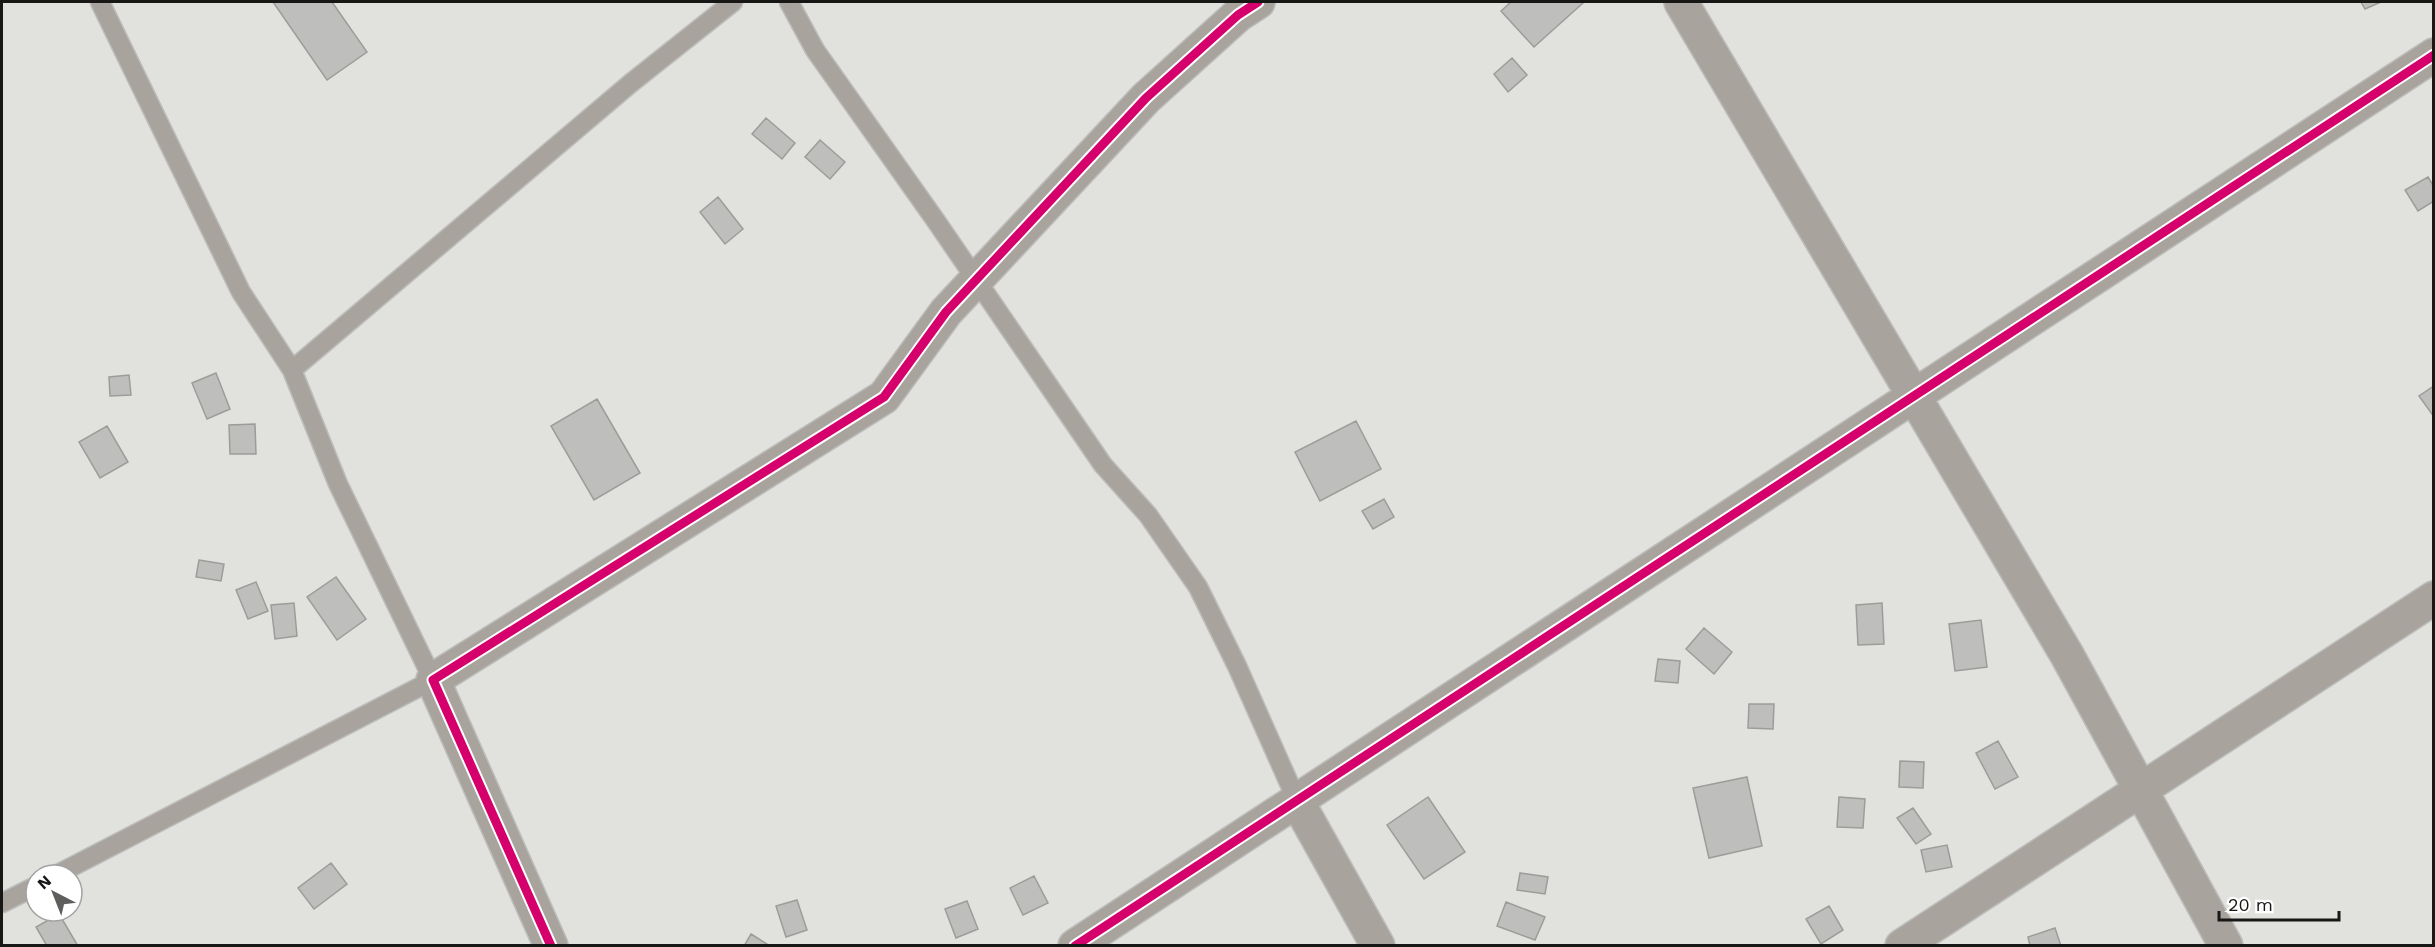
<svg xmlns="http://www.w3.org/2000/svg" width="2435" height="947" font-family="'Work Sans',sans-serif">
	<rect width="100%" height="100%" fill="#e1e1de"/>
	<path fill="#bebfbc" stroke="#9c9c9a" stroke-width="1.5" d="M273,2H332L367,52L327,80Z
		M1511,2H1582L1583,3L1534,47L1501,11Z
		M2361,2H2381L2365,9Z
		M1512,58L1527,75L1508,92L1494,74Z
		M766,118L795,143L782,159L752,134Z
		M820,140L845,162L830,179L805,157Z
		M2428,177L2434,187V201L2418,211L2405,190Z
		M718,197L743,229L725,244L700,212Z
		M216,373L230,409L207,419L192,383Z
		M129,375L131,395L110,396L109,377Z
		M2434,386V417L2419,396Z
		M597,399L640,473L594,500L551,426Z
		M1356,421L1381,469L1320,501L1295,452Z
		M255,424L256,454H230L229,425Z
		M107,426L128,462L100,478L79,442Z
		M1384,499L1394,517L1373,529L1362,511Z
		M199,560L224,564L221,581L196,577Z
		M336,577L366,619L337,640L307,597Z
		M256,582L268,611L248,619L236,590Z
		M294,603L297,636L275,639L271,605Z
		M1882,603L1884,644L1858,645L1856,605Z
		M1981,620L1987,667L1955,671L1949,624Z
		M1704,628L1732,652L1714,674L1686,649Z
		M1658,659L1680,661L1678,683L1655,681Z
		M1749,704H1774L1773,729L1748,728Z
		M1998,741L2018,777L1995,789L1976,753Z
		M1900,761L1924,762L1923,788L1899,787Z
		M1747,777L1762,846L1709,858L1693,788Z
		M1428,797L1465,852L1424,879L1387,825Z
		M1839,797L1865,799L1863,828L1837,827Z
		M1913,808L1931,834L1916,844L1897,818Z
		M1947,845L1952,867L1926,872L1921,850Z
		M331,863L347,884L314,909L298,888Z
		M1520,873L1548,877L1545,894L1517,890Z
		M1034,876L1048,903L1023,915L1010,888Z
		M797,900L807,930L786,937L776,906Z
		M967,901L978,929L956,938L945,909Z
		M1506,902L1545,917L1535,940L1497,926Z
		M1829,906L1843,930L1821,944L1806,919Z
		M59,914L78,946H47L36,927Z
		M2055,928L2061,946H2030L2028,937Z
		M751,934L770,946H744Z"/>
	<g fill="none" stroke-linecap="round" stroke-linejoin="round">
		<defs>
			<path id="service" d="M789,2L815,50L936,221L1103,465L1148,515L1198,587L1237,666L1297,801
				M292,370L631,83L733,2
				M56,875L433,680L338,484L292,370L241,292L100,2
				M2,903L36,886"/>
			<path id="minor" d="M1681,2L2067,655L2226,946
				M1297,801L1378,946
				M551,946L433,680L884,397L946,312L1146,98L1238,15L1258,2
				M1075,946L2434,55
				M1902,946L2434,598"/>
		</defs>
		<use href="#service" stroke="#bcbcbb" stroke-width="21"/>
		<use href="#minor" stroke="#bcbcbb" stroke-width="36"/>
		<use href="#service" stroke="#a8a49d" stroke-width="18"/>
		<use href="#minor" stroke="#a8a49d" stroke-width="33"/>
		<defs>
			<path id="cycleway" d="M551,946L433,680L884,397L946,312L1146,98L1238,15L1258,2
				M1075,946L2434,55"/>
		</defs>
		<use href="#cycleway" stroke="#fff" stroke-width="13"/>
		<use href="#cycleway" stroke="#d6006c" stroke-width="9"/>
	</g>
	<rect width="2435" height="947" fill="none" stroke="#171716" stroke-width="6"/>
	<g transform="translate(54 893) rotate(318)"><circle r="28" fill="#ffffff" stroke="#a2a2a2" stroke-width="1.5"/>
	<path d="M0-4.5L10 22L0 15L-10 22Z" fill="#5e5e5c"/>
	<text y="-9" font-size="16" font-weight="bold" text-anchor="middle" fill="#171716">N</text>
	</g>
	<path d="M2219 911v9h120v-9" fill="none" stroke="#171716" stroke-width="3"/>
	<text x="2228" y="911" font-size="18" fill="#171716" stroke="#ffffff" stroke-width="4.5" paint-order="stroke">20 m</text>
</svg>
